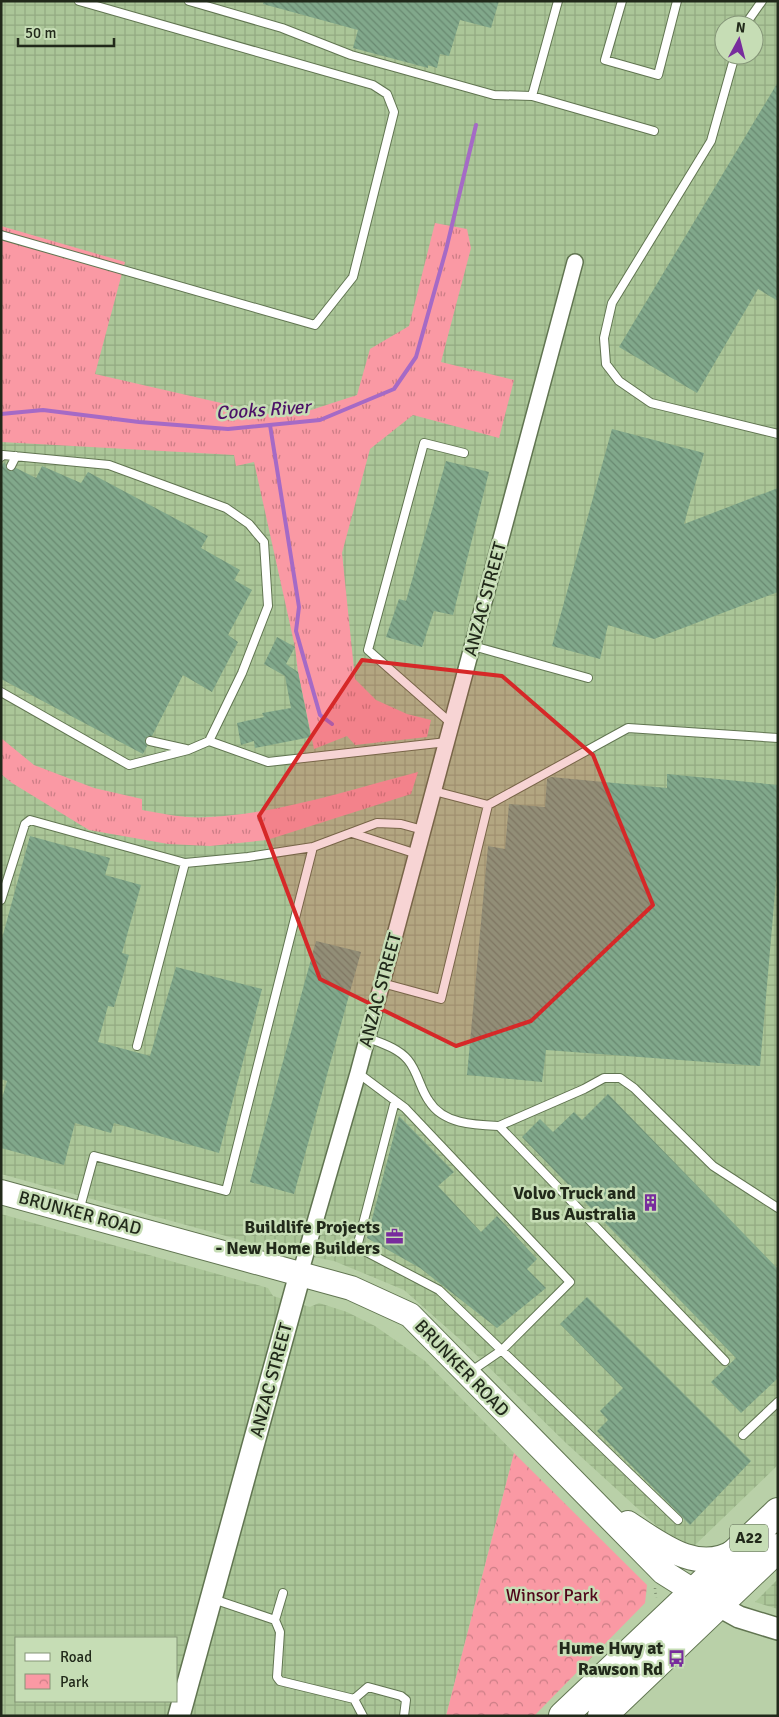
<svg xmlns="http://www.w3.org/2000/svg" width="779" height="1717" font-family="Signika,sans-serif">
	<defs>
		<pattern id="industrial-grid" width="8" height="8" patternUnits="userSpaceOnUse" patternTransform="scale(1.25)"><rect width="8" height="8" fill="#abc698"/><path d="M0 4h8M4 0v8" fill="none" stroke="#93aa82"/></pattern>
		<pattern id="grass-tufts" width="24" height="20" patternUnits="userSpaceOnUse" patternTransform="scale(1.25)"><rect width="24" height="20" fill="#fa99a4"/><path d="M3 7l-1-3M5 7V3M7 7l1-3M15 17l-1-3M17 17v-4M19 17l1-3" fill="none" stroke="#ca7d85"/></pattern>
		<pattern id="park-crowns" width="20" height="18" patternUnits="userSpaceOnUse" patternTransform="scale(1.25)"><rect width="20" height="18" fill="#fa99a4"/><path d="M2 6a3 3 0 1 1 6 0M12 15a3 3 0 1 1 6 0" fill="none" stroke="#ca7d85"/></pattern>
		<pattern id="building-back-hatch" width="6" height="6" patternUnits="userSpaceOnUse" patternTransform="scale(1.25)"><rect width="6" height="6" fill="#81a88b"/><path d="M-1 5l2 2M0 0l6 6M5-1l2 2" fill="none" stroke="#698971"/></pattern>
	</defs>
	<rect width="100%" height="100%" fill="#b9d0a8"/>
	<path fill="url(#industrial-grid)" fill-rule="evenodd" d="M1,1H778V1465L694,1546L671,1539L566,1443L464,1343L404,1290L334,1261L277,1250L1,1174ZM724,25H754V55H724Z
		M1,1214L268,1288L273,1296L310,1307L319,1303L347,1312L375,1326L425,1361L514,1453L446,1716H1ZM16,1638H176V1701H16Z
		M778,1579V1609L755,1602Z"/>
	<path fill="url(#grass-tufts)" d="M435,223L467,229L471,248L441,362L514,380L499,438L413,415L370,449L342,553L355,679L376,700L407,714L431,720L427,737L355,745L347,736L314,749L298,672L295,647L254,462L236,466L234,455L1,442V226L125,262L95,374L273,415L311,410L357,395L370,349L409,326Z
		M1,738L34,765L94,788L142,799V810C164,814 187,819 210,817C281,813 349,790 418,772L411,794L267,840L210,846L168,844L89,830L12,783L1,774Z"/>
	<path fill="url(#park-crowns)" d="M514,1453L647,1585L645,1603L534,1716H446Z"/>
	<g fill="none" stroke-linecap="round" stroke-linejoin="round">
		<path stroke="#a56ac6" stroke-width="4" d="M1,414L43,410L139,422L228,429L320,420L394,389L416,357L446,250L476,125
			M270,425L299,607L296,631L320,715L332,724"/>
	</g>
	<path fill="url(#building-back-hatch)" d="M264,1H499L491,28L460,20L449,56L440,54L437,68L428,65V68L353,48L358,30L263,4Z
		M778,82V301L758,289L697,393L619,347Z
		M612,429L704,453L684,524L778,488V592L654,639L608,625L600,659L552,646Z
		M446,461L489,472L453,615L434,611L422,647L386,637L399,599L406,601Z
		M4,462L9,471L16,468L36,478L42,466L81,483L88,472L208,536L201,548L240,570L234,580L252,590L228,635L238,642L212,692L183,675L152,736H148L145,739L147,746L143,754L1,679V468Z
		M277,637L295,647L286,664L298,672L311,737L255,748L254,741L241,745L237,723L264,717L262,713L291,708L285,676L264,664Z
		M667,774L778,785V858L760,1066L546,1050L542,1082L467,1075L488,846L505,849L509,804L545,807L547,779L551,777L667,788Z
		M30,836L110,858L105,875L141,885L122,953L129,955L114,1007L108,1006L98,1042L150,1056L176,967L262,989L219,1153L114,1123L111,1133L75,1123L64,1165L1,1148V1102L7,1081L1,1079V942Z
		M316,941L361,952L294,1194L250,1182Z
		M608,1094L778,1269V1378L741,1413L711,1382L736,1358L522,1137L540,1119L553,1132L574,1112L582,1120Z
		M399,1116L454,1172L438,1186L481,1232L497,1216L537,1259L527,1269L546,1288L497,1328L420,1268L367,1238Z
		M587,1297L751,1461L690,1525L597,1431L608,1420L600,1411L623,1388L560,1324Z"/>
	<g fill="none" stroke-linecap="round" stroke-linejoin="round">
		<defs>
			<path id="lane" d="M189,1L282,28L351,55L494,95L532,96L654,131
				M622,1L605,60L658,75L677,1
				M745,25L762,1
				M735,55L711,141L612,303L604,338L606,364L619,381L651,403L778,434
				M532,96L558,1
				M1,235L315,325L353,277L394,112L387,94L373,85L79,1
				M1,457L3,455L109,465L226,508L249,524L264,542L268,606L242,673L209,741
				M11,466L16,456
				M473,646L588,678
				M1,692L129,765L188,750L209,741L268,762L447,742
				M452,724L368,650L424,443L464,453
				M150,741L186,749
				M488,805L628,728L778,738
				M352,833L417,854
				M1,900L25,824L30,820L185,863L248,857L313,847L377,823L401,824L423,830
				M382,983L441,999L488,805L434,791
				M368,1038C381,1043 398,1048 408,1060C418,1072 420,1089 429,1101C443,1124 474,1125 499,1126
				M137,1046L185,863
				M358,1073L405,1108L570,1282L502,1350L470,1372
				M395,1101L357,1247L439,1290L678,1520
				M79,1211L94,1156L226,1191L313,847
				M725,1361L499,1126L584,1089L604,1078H620L634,1088L713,1166L778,1208
				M743,1435L778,1402
				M213,1599L275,1620L280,1632L277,1677L280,1681L354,1699L363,1716
				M275,1620L283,1593
				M354,1699L368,1687L401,1696L406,1700L404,1716"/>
			<path id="street" d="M300,1274L358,1073L575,262"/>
			<path id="secondary" d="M719,1606L739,1617L778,1629
				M179,1716L300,1274"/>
			<path id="primary" d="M1,1192L351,1288L410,1315L663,1572L709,1601
				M628,1523C660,1544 698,1575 735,1551"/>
			<path id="highway" d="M563,1716L778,1512
				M602,1716L778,1548"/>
		</defs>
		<use href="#lane" stroke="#617551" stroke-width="10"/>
		<use href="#street" stroke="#617551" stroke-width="18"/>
		<use href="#secondary" stroke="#617551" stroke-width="24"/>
		<use href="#primary" stroke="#617551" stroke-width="26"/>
		<use href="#highway" stroke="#617551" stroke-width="30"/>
		<path stroke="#7b8c6e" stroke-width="2.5" stroke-dasharray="1 4" stroke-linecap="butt" d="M655,1588L656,1598"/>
		<use href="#lane" stroke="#fff" stroke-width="8"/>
		<use href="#street" stroke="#fff" stroke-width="15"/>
		<use href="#secondary" stroke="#fff" stroke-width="21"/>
		<use href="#primary" stroke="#fff" stroke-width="24"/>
		<use href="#highway" stroke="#fff" stroke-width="28"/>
	</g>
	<path fill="#d62828" fill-opacity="0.2" stroke="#d62828" stroke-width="4" stroke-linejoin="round" d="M362,660L502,676L593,755L653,905L531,1021L456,1046L320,979L259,816Z"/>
	<defs>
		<symbol id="building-bare" viewBox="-9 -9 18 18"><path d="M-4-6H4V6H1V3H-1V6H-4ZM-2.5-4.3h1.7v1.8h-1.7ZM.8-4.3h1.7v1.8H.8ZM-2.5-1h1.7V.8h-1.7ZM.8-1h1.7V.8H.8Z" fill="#782c9d" stroke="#c6ddb5" stroke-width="2.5" paint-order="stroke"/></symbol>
		<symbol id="office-bare" viewBox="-9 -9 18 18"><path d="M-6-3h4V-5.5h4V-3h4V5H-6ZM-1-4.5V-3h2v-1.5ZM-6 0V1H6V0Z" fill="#782c9d" stroke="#c6ddb5" stroke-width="2.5" paint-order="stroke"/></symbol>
		<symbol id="bus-bare" viewBox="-9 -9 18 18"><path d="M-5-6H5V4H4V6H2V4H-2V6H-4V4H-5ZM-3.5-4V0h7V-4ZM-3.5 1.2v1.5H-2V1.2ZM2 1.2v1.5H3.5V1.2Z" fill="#782c9d" stroke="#c6ddb5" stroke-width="2.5" paint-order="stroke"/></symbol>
	</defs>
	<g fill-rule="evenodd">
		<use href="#building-bare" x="638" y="1190" width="25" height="25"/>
		<use href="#office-bare" x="382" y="1224" width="25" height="25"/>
		<use href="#bus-bare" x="664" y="1646" width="25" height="25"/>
	</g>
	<g text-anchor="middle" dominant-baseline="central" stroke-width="5" stroke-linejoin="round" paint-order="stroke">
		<rect fill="#c6ddb5" stroke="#525f48" stroke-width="1" x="730" y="1524.5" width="38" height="27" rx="4"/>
		<g font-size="16" font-weight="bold" fill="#21291a">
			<text x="749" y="1538">A22</text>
		</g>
		<g font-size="18" fill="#21291a" stroke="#c6ddb5">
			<text transform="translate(485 599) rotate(-75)">ANZAC STREET</text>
			<text transform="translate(380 990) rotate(-75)">ANZAC STREET</text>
			<text transform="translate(80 1213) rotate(15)">BRUNKER ROAD</text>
			<text transform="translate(462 1368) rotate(46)">BRUNKER ROAD</text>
			<text transform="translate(271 1380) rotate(-75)">ANZAC STREET</text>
		</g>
		<g font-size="18" font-weight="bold" fill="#21291a" stroke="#c6ddb5" text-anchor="end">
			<text x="636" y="1193">Volvo Truck and<tspan x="636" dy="21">Bus Australia</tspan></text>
			<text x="380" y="1227">Buildlife Projects<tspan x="380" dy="21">- New Home Builders</tspan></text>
			<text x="663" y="1648">Hume Hwy at<tspan x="663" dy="21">Rawson Rd</tspan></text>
		</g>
		<g font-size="18" fill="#50051a" stroke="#c6ddb5">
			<text x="552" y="1595">Winsor Park</text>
		</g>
		<g font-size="19" font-style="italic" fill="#4c1267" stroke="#c6ddb5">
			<text transform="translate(263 410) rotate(-4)">Cooks River</text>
		</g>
	</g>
	<rect width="779" height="1717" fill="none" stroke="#21291a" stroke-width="5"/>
	<rect x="15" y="1637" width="162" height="65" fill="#c6ddb5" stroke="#849577"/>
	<rect x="25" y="1653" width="25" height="8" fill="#ffffff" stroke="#849577"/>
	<text x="60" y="1662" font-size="15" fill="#21291a">Road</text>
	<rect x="25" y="1674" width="25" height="15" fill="url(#park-crowns)" stroke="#849577"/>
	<text x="60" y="1687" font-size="15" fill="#21291a">Park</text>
	<g transform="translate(739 40) rotate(7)"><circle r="24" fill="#c6ddb5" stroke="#849577"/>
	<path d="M0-4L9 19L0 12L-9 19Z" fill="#782c9d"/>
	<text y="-8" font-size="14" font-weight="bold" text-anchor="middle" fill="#21291a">N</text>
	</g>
	<path d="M18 38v8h96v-8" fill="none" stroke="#21291a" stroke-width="2.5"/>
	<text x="25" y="38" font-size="15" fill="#21291a" stroke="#c6ddb5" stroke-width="4" paint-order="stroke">50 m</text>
</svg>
